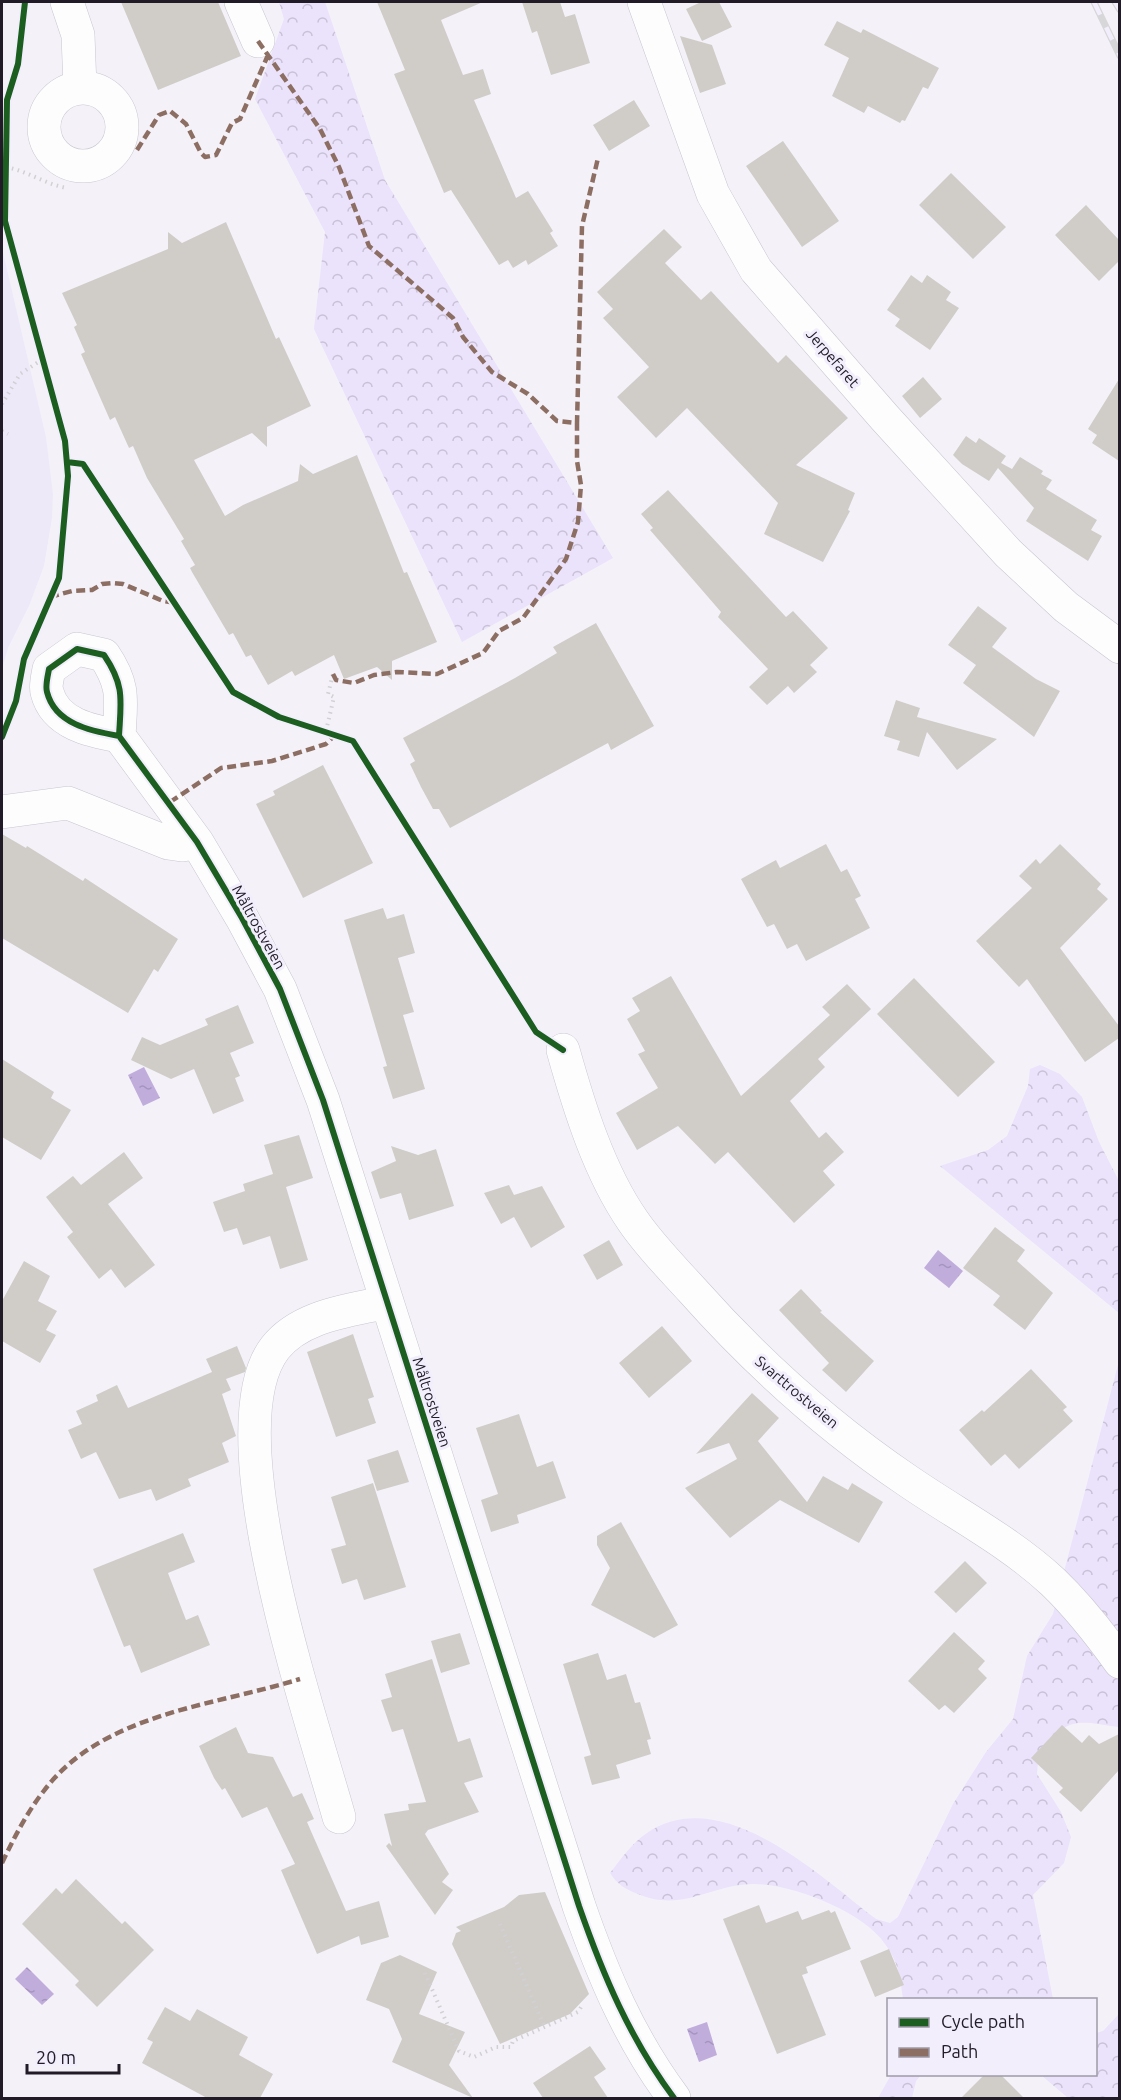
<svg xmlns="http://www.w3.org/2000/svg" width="1121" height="2100" font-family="Ubuntu,sans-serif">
	<defs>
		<pattern id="forest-crowns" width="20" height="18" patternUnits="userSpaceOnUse" patternTransform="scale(1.5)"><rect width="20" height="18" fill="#ebe2fb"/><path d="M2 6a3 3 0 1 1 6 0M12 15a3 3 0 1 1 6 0" fill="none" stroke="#c9c1d7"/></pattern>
		<pattern id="water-ripples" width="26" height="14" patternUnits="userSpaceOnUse" patternTransform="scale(1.5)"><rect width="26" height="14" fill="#c0addc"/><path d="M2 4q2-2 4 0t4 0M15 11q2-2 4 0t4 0" fill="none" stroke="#a594bd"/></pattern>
	</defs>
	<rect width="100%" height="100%" fill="#f4f2f8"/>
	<path fill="#eee9f9" d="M2,248L46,437L53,494L52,518L44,566L29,606L8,648L2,669Z"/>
	<path fill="url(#forest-crowns)" d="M279,2H325L385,180L613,558L462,642L314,329L325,232L255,99L284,19Z
		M1040,1065L1060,1074L1082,1097L1099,1142L1119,1181V1313L940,1166L988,1150L1007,1136L1028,1086L1030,1069Z
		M1119,1361V1727C1076,1721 1071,1716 1039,1750L1037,1774L1061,1812L1071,1837L1064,1863L1033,1895L1053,1999H903C900,1977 899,1963 885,1944C864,1912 792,1884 754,1884C711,1884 682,1913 638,1894C625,1889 618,1885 610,1873C621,1859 632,1843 647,1833C722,1782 821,1877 876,1919L890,1923L898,1917L953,1804L986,1752L1013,1719L1027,1656L1053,1614Z
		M1119,2014V2098H1068L1041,2075L1096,2074V2033L1103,2031Z
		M891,2075H921L916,2081L912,2098H878Z"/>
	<path fill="url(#water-ripples)" d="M144,1067L160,1098L143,1106L128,1075Z
		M938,1250L963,1271L949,1288L924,1268Z
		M27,1967L54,1994L42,2005L15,1979Z
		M707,2022L717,2055L699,2062L687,2029Z"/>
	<path fill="#d0cdc9" d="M121,2H218L241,56L158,90Z
		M377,2H483L441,20L463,75L483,69L491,94L474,100L516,198L528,191L553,231L550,233L558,246L528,265L526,260L513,268L508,260L499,265L451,190L444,193L394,74L405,70Z
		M522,2H560L565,17L575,14L590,63L551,75L537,31L532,33Z
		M701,2H719L732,27L702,41L686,9Z
		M837,21L861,33L863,29L939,68L928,89L923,87L905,121L902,120L900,123L868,106L864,113L832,96L849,58L824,45Z
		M680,36L712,45L726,84L700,93Z
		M634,100L650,126L609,151L593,125Z
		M783,141L839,221L802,247L746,166Z
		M951,173L1006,227L973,259L919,205Z
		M1086,205L1119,240V261L1099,281L1055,235Z
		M226,222L276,339L279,337L311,406L267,427V447L252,433L194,460L225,516L243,505L298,481L300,464L313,474L357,455L404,573L407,572L437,642L392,661V680L377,667L344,679L334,655L295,676L292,671L268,685L251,655L246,657L233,633L229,635L192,572L190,568L195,565L181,541L184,539L147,478L133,446L129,448L115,417L110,420L81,354L85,352L74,327L77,325L62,293L168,249V232L182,243Z
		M664,229L682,247L665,263L701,300L711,291L778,363L786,355L848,418L796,465L855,493L848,510L850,511L823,562L764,534L778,503L687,408L656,438L617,397L649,367L603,318L613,309L597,292Z
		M911,275L922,283L927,275L951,292L946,300L959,308L930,350L895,326L900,319L887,310Z
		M923,377L942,399L920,418L902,396Z
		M1119,379V461L1092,443L1097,435L1088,429Z
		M966,436L976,443L979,438L1006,456L1001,463L1012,469L1020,457L1043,471L1041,474L1052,480L1046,489L1097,520L1091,530L1102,536L1088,561L1026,521L1034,508L998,468L989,481L962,464L953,455Z
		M668,490L786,617L793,611L828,648L810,665L817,672L794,693L788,686L767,705L749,687L768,669L718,617L721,612L650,530L653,528L641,514Z
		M978,606L1007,628L992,647L1036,679L1060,691L1034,737L963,683L976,665L948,645Z
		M596,623L654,726L611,750L608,743L450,828L439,809H433L421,787L410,764L415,761L403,738L515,678L557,653L553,647Z
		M896,700L920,708L917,717L997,739L957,770L927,732L919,757L897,750L900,741L884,736Z
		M323,765L373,863L303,898L256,804L275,795L273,791Z
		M2,834L26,848L27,846L83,881L85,878L178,939L158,972L154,969L128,1013L2,938Z
		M826,844L841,872L847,869L861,896L855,899L870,928L806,961L797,944L787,949L774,924L767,927L741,879L776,860L780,868Z
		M1060,844L1101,884L1097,889L1108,899L1060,948L1119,1026V1038L1085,1062L1027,979L1019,987L976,941L1032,888L1019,876L1036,859L1040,864Z
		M383,908L387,919L404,914L415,953L398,958L414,1012L403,1015L425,1089L393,1099L383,1067L387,1066L344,920Z
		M671,976L741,1096L830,1015L822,1007L847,984L871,1009L818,1059L825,1067L790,1101L819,1138L826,1132L844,1152L823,1171L835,1185L794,1223L728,1152L715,1164L678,1126L637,1150L616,1113L658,1088L638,1054L645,1051L627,1019L640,1011L632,998Z
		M914,978L995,1062L958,1097L877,1014Z
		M238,1005L254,1043L230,1053L240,1076L235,1078L244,1101L213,1114L194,1069L171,1079L131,1060L142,1037L160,1045L208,1025L205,1019Z
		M2,1059L54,1092L51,1098L71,1110L41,1160L2,1137Z
		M299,1135L313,1178L286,1187L308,1260L280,1269L270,1236L243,1245L237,1228L224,1232L213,1202L245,1191L243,1184L273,1174L264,1145Z
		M391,1146L418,1155L436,1149L454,1206L409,1220L401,1193L380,1199L371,1172L396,1161Z
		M124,1152L143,1178L108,1204L155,1265L125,1288L111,1269L99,1279L67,1237L73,1232L46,1197L73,1176L81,1185Z
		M509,1185L514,1195L542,1186L565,1227L531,1248L514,1217L501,1224L484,1193Z
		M995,1227L1025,1250L1017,1261L1053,1293L1025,1330L993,1305L1000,1296L963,1268Z
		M609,1240L623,1265L597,1280L583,1255Z
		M24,1261L50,1276L38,1301L57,1311L46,1330L56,1335L40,1363L2,1341V1301Z
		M801,1289L822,1311L820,1312L874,1361L846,1392L822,1370L829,1363L779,1310Z
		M662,1326L692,1361L649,1398L619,1363Z
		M353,1334L374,1397L368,1399L376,1423L336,1437L307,1352Z
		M237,1346L246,1368L245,1372L226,1379L231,1390L222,1394L236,1436L222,1443L229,1462L188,1479L191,1486L156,1501L151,1489L119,1499L96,1452L81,1459L68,1430L82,1424L76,1411L98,1401L96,1395L117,1385L128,1408L212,1372L206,1359Z
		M1031,1369L1067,1407L1063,1410L1073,1421L1019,1469L1005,1454L991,1466L959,1430L982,1410L984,1412Z
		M752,1393L779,1418L758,1441L807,1502L823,1476L848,1490L852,1483L883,1502L859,1543L780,1500L730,1538L685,1488L737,1459L729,1443L696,1454Z
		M519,1414L537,1467L553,1461L566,1498L517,1515L519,1523L491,1532L481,1500L498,1494L476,1428Z
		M398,1450L409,1482L377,1491L367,1460Z
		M373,1483L406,1587L364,1600L357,1579L342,1584L331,1549L346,1545L331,1497Z
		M621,1522L678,1625L654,1638L591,1605L610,1568L597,1545V1536Z
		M183,1533L195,1562L168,1573L186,1620L198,1615L210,1645L141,1673L130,1645L124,1647L93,1569Z
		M965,1561L987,1583L956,1613L934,1592Z
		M954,1632L985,1661L978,1669L987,1678L954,1713L945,1705L939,1710L908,1681Z
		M460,1633L470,1664L441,1673L431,1641Z
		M598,1653L607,1680L626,1674L635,1703L640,1702L651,1739L647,1740L651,1754L616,1765L620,1778L592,1785L584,1757L591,1755L563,1664Z
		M432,1659L458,1742L470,1738L483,1777L464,1783L479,1812L428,1830L425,1834L449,1874L442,1882L453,1890L435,1915L386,1846L389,1843L392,1846L384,1814L409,1810L408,1804L426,1802L403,1729L392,1732L381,1700L392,1697L385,1674Z
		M1062,1725L1082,1743L1089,1735L1099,1744L1119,1734V1770L1081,1812L1059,1792L1063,1788L1031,1758Z
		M236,1727L248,1753L273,1757L293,1797L302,1793L314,1819L307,1822L346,1911L379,1901L389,1937L361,1945L359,1936L317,1954L281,1870L295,1864L267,1807L242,1818L225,1788L222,1790L214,1778L199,1746Z
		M76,1879L122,1924L125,1921L154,1950L97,2007L75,1985L79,1981L22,1924L56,1888L62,1894Z
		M545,1892L589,1994L570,2014L500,2044L452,1944L456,1933L461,1931L456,1927L504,1907L519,1895Z
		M759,1905L766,1923L798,1911L802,1920L829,1910L831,1913L835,1911L851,1949L806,1967L808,1973L802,1975L826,2035L777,2054L723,1919Z
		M889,1949L904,1985L875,1997L860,1961Z
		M400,1955L437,1972L419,2014L465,2032L449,2065L473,2098L392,2062L402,2039L389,2009L366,2000L381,1963Z
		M165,2007L190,2021L197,2009L248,2037L239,2055L273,2074L260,2098H207L142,2063L153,2042L147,2039Z
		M590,2046L606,2069L594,2077L608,2098H543L533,2083Z
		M985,2074H1000L1024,2098H961Z"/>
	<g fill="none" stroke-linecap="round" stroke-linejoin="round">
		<defs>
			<path id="minor" d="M67,2L78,35L80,87
				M241,2L258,41
				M644,2L713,194L756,270L885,418L1008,553L1066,607L1120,647
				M44 127a39 39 0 1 1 78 0a39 39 0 1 1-78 0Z
				M119,736C121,700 125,686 104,655L77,649L49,669C48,675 45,686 47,692C55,724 91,731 119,736L197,842L242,918L280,989L323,1100L579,1906C603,1975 630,2039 674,2098
				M2,812L68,803L168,843L182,845L197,842
				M563,1050C579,1107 599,1172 633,1221C650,1246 672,1268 692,1290C756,1362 828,1427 908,1481C956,1514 1010,1542 1053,1582C1078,1606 1100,1634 1120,1662
				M339,1817C312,1720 212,1430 275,1348C301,1315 349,1311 387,1302"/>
		</defs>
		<use href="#minor" stroke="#c9c6cf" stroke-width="34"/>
		<path stroke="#d1d0d3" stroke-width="4" stroke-dasharray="1.5 4.5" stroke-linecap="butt" d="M6,167C28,171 46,185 68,188
			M2,193L6,192
			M2,404L20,374L43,359
			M2,431L8,434
			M326,731L334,697L328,694L333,674
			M500,1924L545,2028
			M425,1973L459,2051L474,2057L496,2047H511L513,2041L578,2012L583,2004"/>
		<use href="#minor" stroke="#fdfdfe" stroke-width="33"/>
		<defs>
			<path id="rail" d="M1094,2L1120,56
				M1115,2L1120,10"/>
		</defs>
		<use href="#rail" stroke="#d7d6d9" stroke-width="7"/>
		<use href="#rail" stroke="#f3eefc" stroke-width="4.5" stroke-dasharray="14" stroke-linecap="butt"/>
		<path stroke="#8d6e63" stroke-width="4.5" stroke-dasharray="9 4.5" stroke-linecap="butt" d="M258,41L320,129L339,167L369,246L453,318L463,337L492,372L528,394L557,421L577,423L582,226L598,158
			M137,150L159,115L170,111L186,124L201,153L205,157L216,155L232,123L240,119L268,55
			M50,597L72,591L92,590L102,584L113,583L123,584L163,601L175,603
			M333,674L336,680L354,683L374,675L397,672L437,674L483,653L499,631L523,618L566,559L578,522L581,485L577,461V423
			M170,802L221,768L272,761L326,744L335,735
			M2,1863C14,1838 26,1814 43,1792C101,1713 214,1706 300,1679"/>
		<defs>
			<path id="cycleway" d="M67,462L83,464L233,692L279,717L353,741L536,1032L563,1050
				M119,736C121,700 125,686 104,655L77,649L49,669C48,675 45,686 47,692C55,724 91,731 119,736L197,842L242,918L280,989L323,1100L579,1906C603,1975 630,2039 674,2098
				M2,737L16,701L24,659L59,578L68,476L65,441L5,221L7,100L18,64L25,2"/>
		</defs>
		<use href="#cycleway" stroke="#f3eefc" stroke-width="10"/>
		<use href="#cycleway" stroke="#1b5e20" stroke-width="6"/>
	</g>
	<g text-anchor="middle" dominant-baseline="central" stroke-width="6" stroke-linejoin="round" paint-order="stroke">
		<g font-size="15" fill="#201b27" stroke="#f3eefc">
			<text transform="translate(833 358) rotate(49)">Jerpefaret</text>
			<text transform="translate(259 927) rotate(61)">Måltrostveien</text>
			<text transform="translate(797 1392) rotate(40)">Svarttrostveien</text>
			<text transform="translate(432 1402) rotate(72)">Måltrostveien</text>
		</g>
	</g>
	<rect width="1121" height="2100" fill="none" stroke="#201b27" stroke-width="6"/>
	<rect x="887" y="1998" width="210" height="78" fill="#f3eefc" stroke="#9f9aa7" stroke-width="1.5"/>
	<rect x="899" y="2018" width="30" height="9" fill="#1b5e20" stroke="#9f9aa7" stroke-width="1.5"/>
	<text x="941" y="2028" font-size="18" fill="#201b27">Cycle path</text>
	<rect x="899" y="2048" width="30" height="9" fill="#8d6e63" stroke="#9f9aa7" stroke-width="1.5"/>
	<text x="941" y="2058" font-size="18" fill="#201b27">Path</text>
	<path d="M27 2064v9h92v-9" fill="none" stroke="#201b27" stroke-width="3"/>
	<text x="36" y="2064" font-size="18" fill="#201b27" stroke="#f3eefc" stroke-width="4.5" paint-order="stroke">20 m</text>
</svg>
